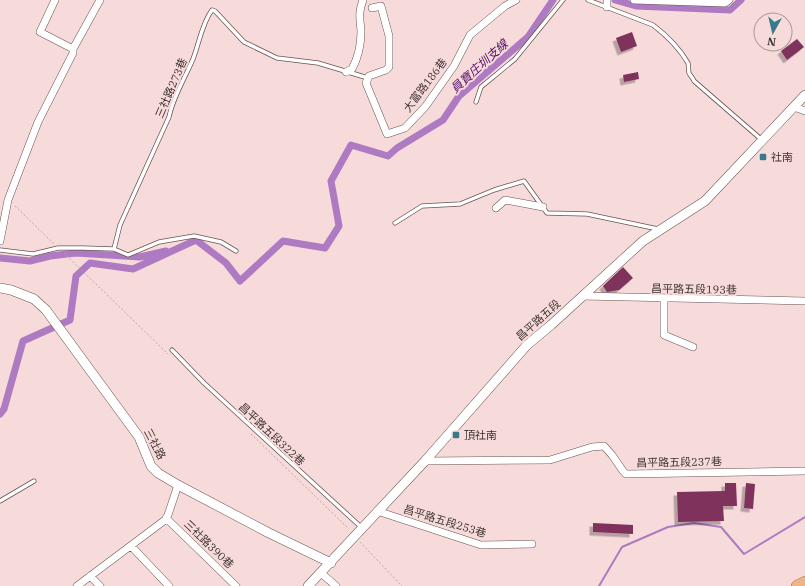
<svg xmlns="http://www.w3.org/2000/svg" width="805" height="586" font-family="'IBM Plex Serif','Noto Sans TC',serif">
	<defs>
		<filter id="shadow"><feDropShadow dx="-3.5" dy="3.5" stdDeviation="0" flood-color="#0004"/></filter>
	</defs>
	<rect width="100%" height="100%" fill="#f7dbda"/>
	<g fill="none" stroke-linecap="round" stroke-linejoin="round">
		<path stroke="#ae7bc3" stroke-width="2" d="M599,586L622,547L668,527L694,523L721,527L744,554L805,517"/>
		<path stroke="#ae7bc3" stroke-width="7" d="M615,0L636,6L730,10L741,0
			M0,258L30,261L50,256L76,253L140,257L166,251
			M0,414L4,409L23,341L70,320L76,276L90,263L133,269L196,240L226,263L240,281L283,241L325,248L339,226L331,181L351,145L388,156L397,148L443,120L459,96L528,37L553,0"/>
	</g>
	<path fill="#7e305b" filter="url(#shadow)" d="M632,32L637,46L621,52L616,38Z
		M797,39L804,47L787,60L781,51Z
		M638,72L639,79L624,82L623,75Z
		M623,267L633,278L619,290L607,292L603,286Z
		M725,483H736L737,506H723L724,521L678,522L677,492L725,491Z
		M746,483L755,484L753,509L744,508Z
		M593,523L633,525V534L593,532Z"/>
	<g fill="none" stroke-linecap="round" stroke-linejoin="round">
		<defs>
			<path id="service" d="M588,0L653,25C666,35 680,49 688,63C689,67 688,69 689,73C690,75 693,78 694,81L762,140
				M476,102L481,87L515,59L563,0
				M395,223L422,206L460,204L494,190L524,181L547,213L587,214L658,229
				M114,249L120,225L169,117C173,97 185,78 193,59C199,44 202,23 212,10L215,11L244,42L277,58L318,63L368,78
				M0,250L33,254L58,248H83L114,249L128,255L159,242L194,236L221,242L236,251
				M172,350L204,383L361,527
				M0,501L34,481"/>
			<path id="minor" d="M55,0L40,32L73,49
				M607,0V7
				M634,0L725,3L729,0
				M372,8L381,6L389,36V67L386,70L369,76L366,83L387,134L405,128L425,107L454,66L470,35L505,6L516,0
				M346,72L352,69C358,58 361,44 361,31C360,19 358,13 363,0
				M794,107L805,111
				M496,208L505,200L543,207
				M0,241L8,200L38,122L73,53V49L100,0
				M582,296L805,301
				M664,299V335L693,347
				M425,461L550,460L592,447L604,446L612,455L623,471L626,474L805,471
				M377,511L481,545L532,544
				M166,518L236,586
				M131,546L169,586
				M321,573L336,586
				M90,576L100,586
				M77,586L165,520L168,515L178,485"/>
			<path id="tertiary" d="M0,288L11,290L34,299L46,310L139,437L151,466L158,473L178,485L269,533L331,563
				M308,586L425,461L527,345L551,325L643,241L705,201L805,95"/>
			<path id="primary" d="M797,586L805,582"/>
		</defs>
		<use href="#service" stroke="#6a5352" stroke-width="5"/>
		<use href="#minor" stroke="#6a5352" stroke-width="8"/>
		<use href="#tertiary" stroke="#6a5352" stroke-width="10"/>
		<use href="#primary" stroke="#aa6634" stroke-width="12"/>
		<path stroke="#bca5a5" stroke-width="1" stroke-dasharray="2 2" stroke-linecap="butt" d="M15,206L54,244
			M64,253L168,354
			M251,434L349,529
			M360,542L402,586"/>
		<use href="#service" stroke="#fff" stroke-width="3.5"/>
		<use href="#minor" stroke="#fff" stroke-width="7"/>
		<use href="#tertiary" stroke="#fff" stroke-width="9"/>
		<use href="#primary" stroke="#efb386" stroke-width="11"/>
	</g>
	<g fill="#377a8b" stroke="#f7dbda" stroke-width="1.5">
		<rect x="759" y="153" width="8" height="8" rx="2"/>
		<rect x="452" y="431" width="8" height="8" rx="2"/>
	</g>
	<g text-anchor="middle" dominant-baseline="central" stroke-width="4" stroke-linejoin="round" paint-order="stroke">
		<g font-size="11" fill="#3e3333" stroke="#f7dbda">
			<text transform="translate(425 85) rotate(-53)">大富路186巷</text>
			<text transform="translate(171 88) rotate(-67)">三社路273巷</text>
			<text transform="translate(694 289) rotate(1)">昌平路五段193巷</text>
			<text transform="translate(538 320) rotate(-42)">昌平路五段</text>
			<text transform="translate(272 434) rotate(43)">昌平路五段322巷</text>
			<text transform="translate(155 444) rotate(62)">三社路</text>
			<text transform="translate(679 462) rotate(-1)">昌平路五段237巷</text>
			<text transform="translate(445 521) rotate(17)">昌平路五段253巷</text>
			<text transform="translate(209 544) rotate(44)">三社路390巷</text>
		</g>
		<g font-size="11" fill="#3e3333" stroke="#f7dbda" text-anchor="start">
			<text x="771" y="157">社南</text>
			<text x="464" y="435">頂社南</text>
		</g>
		<g font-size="12" font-style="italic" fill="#510c67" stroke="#f7dbda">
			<text transform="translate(479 66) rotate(-42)">員寶庄圳支線</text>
		</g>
	</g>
	<g transform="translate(773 32) rotate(188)"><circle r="19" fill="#f7dbda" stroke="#ad9897"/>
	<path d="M0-3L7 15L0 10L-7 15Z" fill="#377a8b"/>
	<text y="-6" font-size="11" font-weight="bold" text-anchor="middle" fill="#3e3333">N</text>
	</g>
</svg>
